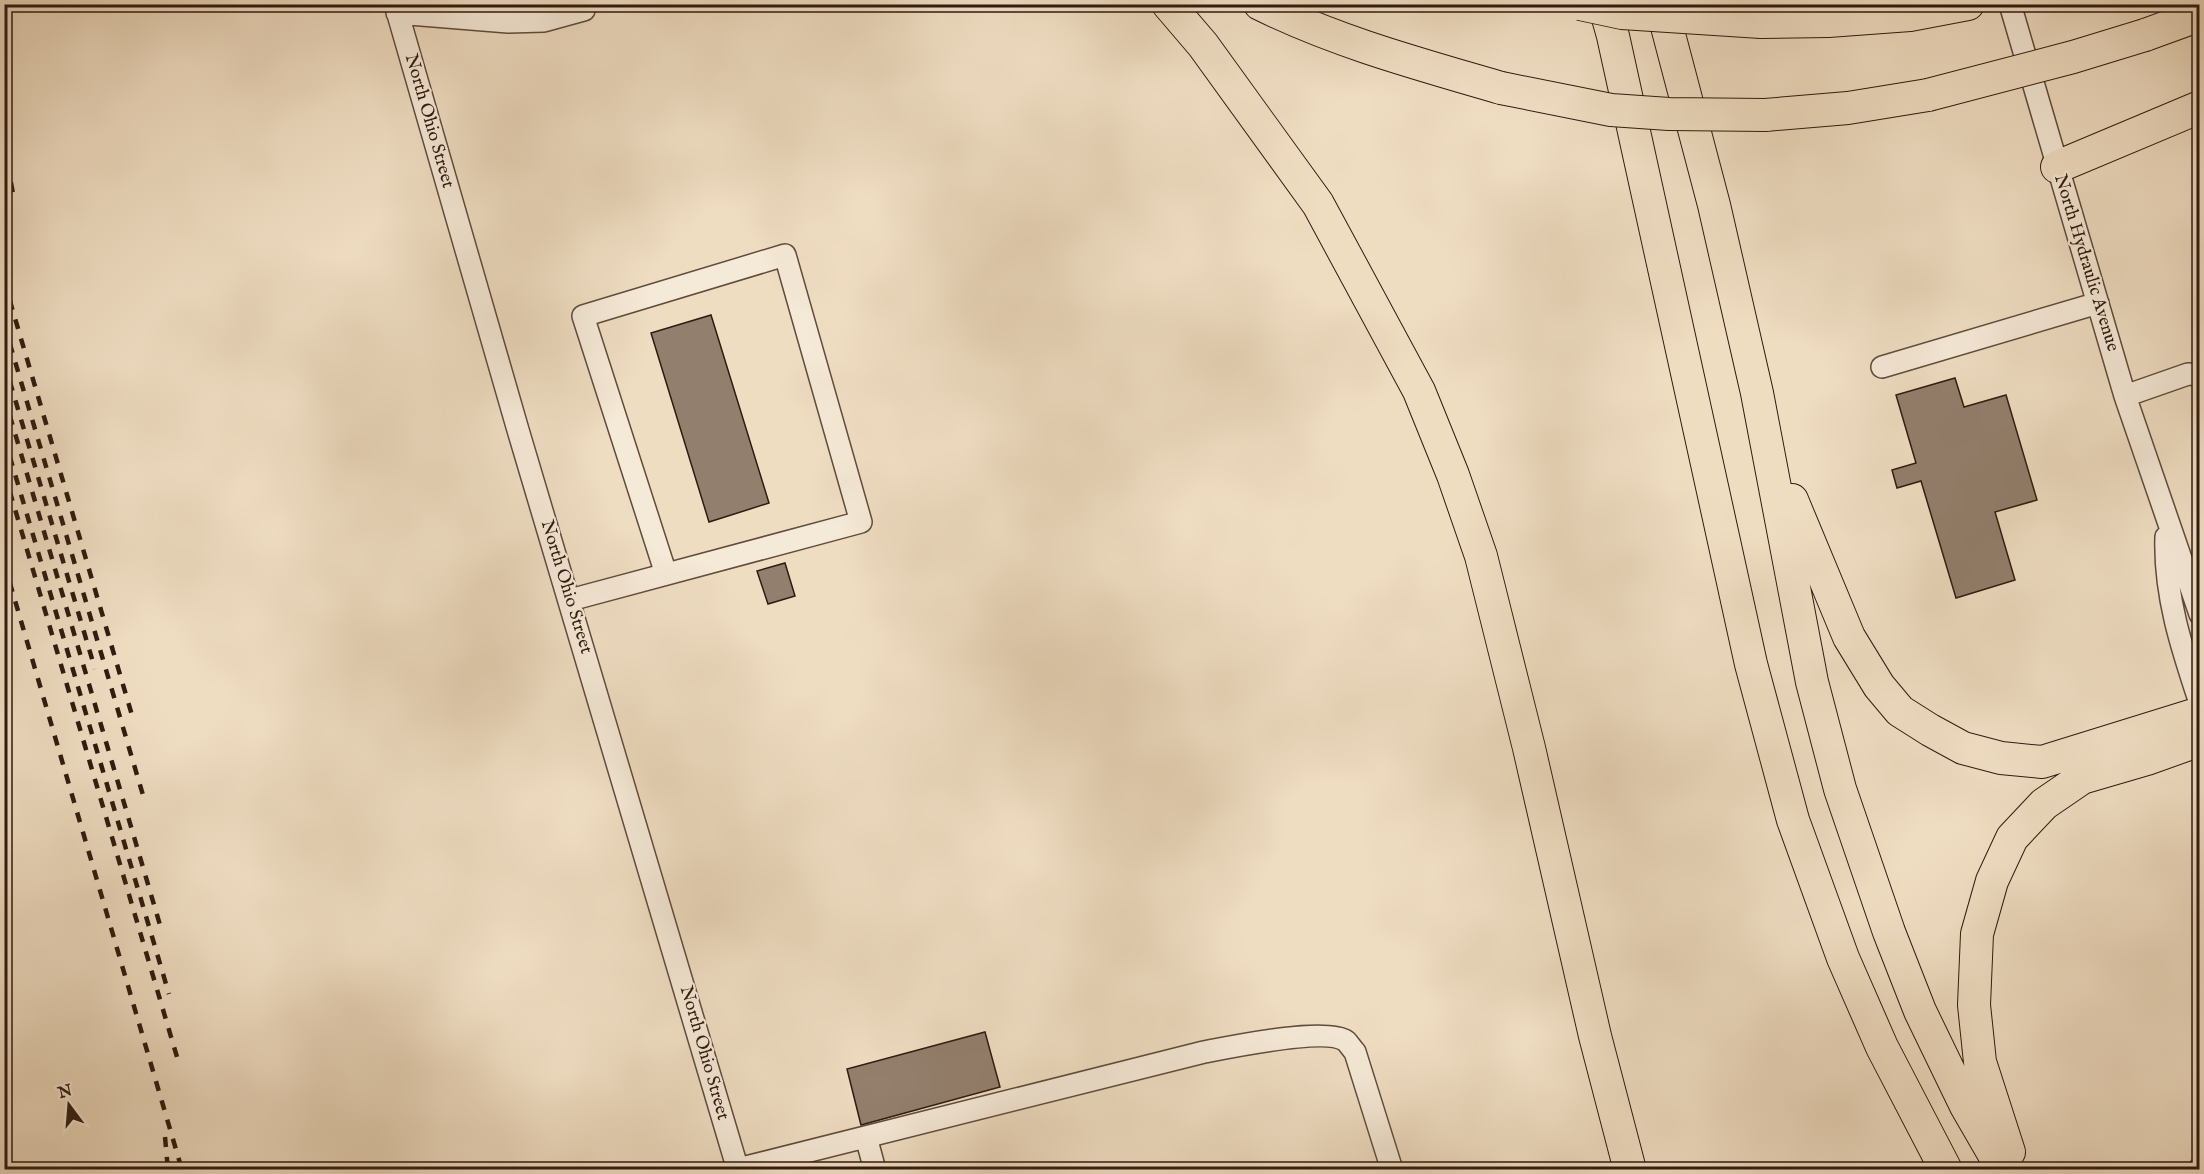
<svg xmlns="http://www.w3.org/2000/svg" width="2204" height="1174" font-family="'IM FELL English',serif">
	<rect width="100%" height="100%" fill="#efddc2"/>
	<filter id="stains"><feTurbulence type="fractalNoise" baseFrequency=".00333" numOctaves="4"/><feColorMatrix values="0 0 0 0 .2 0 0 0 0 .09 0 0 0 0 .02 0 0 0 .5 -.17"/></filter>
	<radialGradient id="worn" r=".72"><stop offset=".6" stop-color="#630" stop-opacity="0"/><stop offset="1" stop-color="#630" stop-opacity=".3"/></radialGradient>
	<path fill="#937f6d" stroke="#301a10" stroke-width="1.5" d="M711,315L769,503L709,522L651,333Z
		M1955,378L1964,407L2006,395L2037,500L1995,512L2015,580L1956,598L1921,481L1897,488L1892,470L1916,463L1896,395Z
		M785,563L795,596L768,604L757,571Z
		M985,1032L1000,1087L861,1125L847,1069Z"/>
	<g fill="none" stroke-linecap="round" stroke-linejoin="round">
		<defs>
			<path id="minor" d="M395,4L518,430L738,1170
				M2010,4L2125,396L2200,614
				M397,13L508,22L544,21L584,10
				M1882,367L2098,303
				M2125,396L2188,374L2200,375
				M2166,537C2164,595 2182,649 2200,703
				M570,600L861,522L785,255L583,316L666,574
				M866,1137L875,1170
				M738,1169L1204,1052C1230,1047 1326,1027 1346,1041C1349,1044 1352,1049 1355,1052L1392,1170
				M2199,1170L2200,1168"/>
			<path id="highway" d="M1168,4L1203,45L1318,204L1419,391L1453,475L1481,556L1529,748L1595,1036L1630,1170
				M1260,4C1337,42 1419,64 1501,88
				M1604,4L1613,36L1751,664L1793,820L1843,958L1882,1047L1946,1170
				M1661,4L1714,205L1757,393L1812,682L1840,789L1889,932L1920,1011L1966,1106L2003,1170
				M1761,22L1828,21L1910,15L1968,4
				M2145,35L2200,15
				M1765,115L1848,108L1928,95
				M2057,167L2200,107
				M1792,500L1849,637L1879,686L1900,711L1930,730L1963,748L2001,758L2042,762L2200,713
				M2009,1152L1980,1062L1974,1005L1977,934L1992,881L2012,838L2044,804L2082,778L2147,759L2200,740"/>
		</defs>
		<use href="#minor" stroke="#604b3c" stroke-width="24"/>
		<use href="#highway" stroke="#301a10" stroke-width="34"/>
		<use href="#minor" stroke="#f5e9d7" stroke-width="21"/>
		<use href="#highway" stroke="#efddc2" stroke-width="32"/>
		<path stroke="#301a10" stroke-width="4.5" stroke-dasharray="10 10" stroke-linecap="butt" d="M4,143L13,194
			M4,281L134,722
			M4,324L145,802
			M4,362L95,669
			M4,396L160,925
			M4,437L169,994
			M4,472L177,1057
			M4,563L182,1170
			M165,1137L168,1170"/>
		<defs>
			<path id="highway-bridge" d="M1580,4L1622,13L1761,22
				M1501,88L1611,110L1669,114L1765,115
				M1928,95L2073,57L2145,35"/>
		</defs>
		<use href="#highway-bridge" stroke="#301a10" stroke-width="34" stroke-linecap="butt"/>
		<use href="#highway-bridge" stroke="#efddc2" stroke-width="32"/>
	</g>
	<g text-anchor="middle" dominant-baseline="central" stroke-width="4.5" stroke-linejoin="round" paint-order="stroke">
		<g font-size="18" fill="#301a10" stroke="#f5e9d7">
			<text transform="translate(429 121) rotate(74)">North Ohio Street</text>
			<text transform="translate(2086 263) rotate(73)">North Hydraulic Avenue</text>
			<text transform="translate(566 587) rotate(73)">North Ohio Street</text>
			<text transform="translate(704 1053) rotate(74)">North Ohio Street</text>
		</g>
	</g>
	<rect width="2204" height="1174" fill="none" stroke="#efddc2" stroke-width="24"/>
	<rect x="6" y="6" width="2192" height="1162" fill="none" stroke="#301a10" stroke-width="3"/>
	<rect x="12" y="12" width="2180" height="1150" fill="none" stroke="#301a10" stroke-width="1.5"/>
	<g transform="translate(69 1105) rotate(344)" stroke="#f5e9d7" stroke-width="4.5" paint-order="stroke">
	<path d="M0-4.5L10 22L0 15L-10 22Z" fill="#301a10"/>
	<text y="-9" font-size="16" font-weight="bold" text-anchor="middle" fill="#301a10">N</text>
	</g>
	<rect width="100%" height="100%" filter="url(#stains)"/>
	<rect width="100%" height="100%" fill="url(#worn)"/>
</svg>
